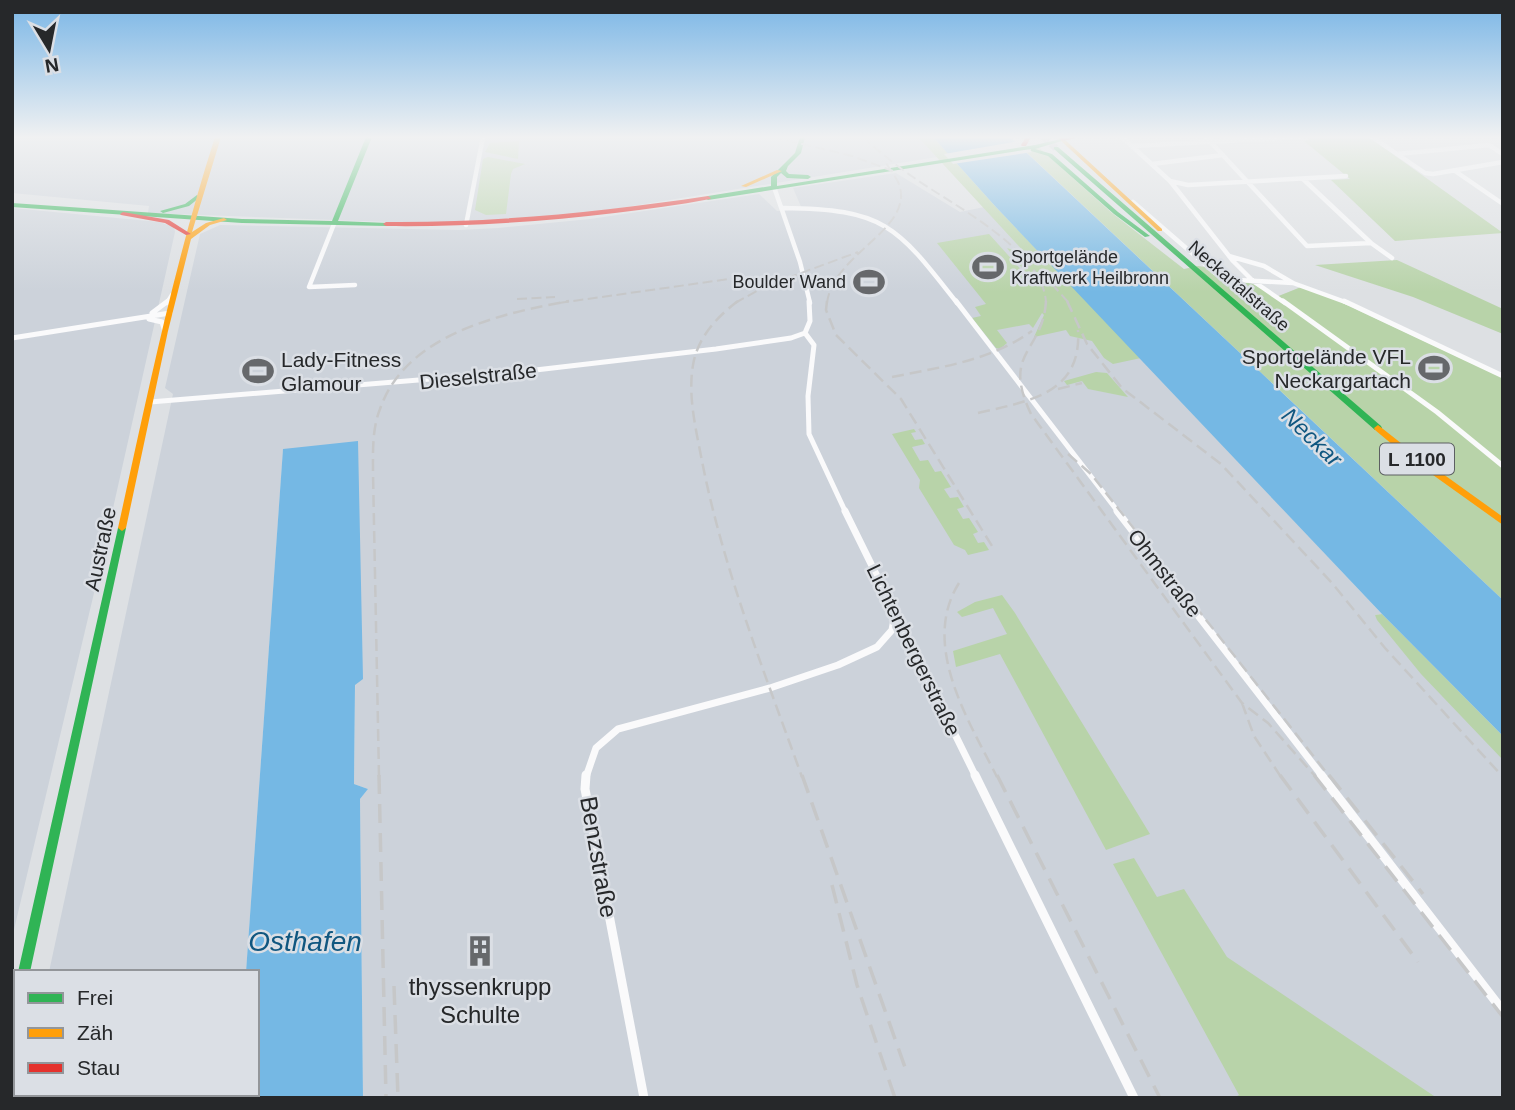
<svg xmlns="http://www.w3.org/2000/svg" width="1515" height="1110" font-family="Helvetica,sans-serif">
	<rect width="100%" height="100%" fill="#dde0e3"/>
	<path fill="#ccd2da" d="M12,137H918L937,157L595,212L481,222L415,223L148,213L149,206L12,193Z
		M896,173L960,212L984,207L1046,269L1105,321L1382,614L1375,615L1503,759V1098H363L360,799L368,789L354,784L358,442L283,450L246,972H49L173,394L165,388L200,234L220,225L459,230L498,228L590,219L759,194L777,211L802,209L793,188Z
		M12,208L159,222L174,227L175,232L94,593L12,938Z
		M23,1094H237V1098H23Z"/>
	<path fill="#b8d3a9" d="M918,137H933L995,206L1141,358L1113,364L1104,358L1092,341L1070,336L1066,330L1034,337L1044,315L1042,313L1033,328L1029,324L997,330L1007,343L1000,349L996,348L972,318L981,316L975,307L986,304L937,243L989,234L1035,285L1007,248L1027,255Z
		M1316,137H1369L1503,233L1395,241L1331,180L1350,179L1304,141Z
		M519,141L518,159L485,152L490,143Z
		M1036,145L1112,213L1184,269L1198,266L1205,267L1216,276L1253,284L1276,297L1301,287L1315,290L1503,378V600L1022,148Z
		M488,157L525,164L513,169L511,174L506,214L486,215L475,210L483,159Z
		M1397,260L1503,309V334L1413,297L1315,265Z
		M1096,372L1107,373L1128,397L1088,389L1082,381L1067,385L1064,381Z
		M914,429L916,432L911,433L915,440L922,439L925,444L912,447L920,461L928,460L935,472L941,471L951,487L944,489L950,498L958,497L964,507L957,509L963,519L969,518L978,532L973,534L978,543L984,542L989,550L968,555L965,550L954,545L919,488L920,480L892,434Z
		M1002,595L1015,613L1150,834L1106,850L1000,654L956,667L953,651L1007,634L993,608L962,617L957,612L975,602Z
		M1382,614L1503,736V760L1421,674L1377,620L1375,615Z
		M1134,858L1157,897L1184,889L1227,957L1437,1098H1233L1239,1095L1113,864Z"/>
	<path fill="#75b8e4" d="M933,137H1010L1503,600V736L1382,614L995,206Z
		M358,441L363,679L355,685L354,784L368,789L360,799L363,1098H237V1094H257V972H246L283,449Z"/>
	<path fill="#dde0e3" d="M1020,141L1032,152L953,164L944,154Z"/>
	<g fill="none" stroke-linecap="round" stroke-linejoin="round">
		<path stroke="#b8bbbe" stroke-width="7" stroke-dasharray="7 3.5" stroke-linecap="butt" d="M1043,137L1056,148"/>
		<path stroke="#fafafb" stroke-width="4.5" d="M1122,137L1170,181L1233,261L1253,281L1285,303
			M1206,137L1307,246L1371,243L1303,179
			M1372,137L1425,173L1433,174L1503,162
			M1133,146L1302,137
			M1397,154L1489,145L1503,154
			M1152,164L1223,155
			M1455,171L1503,204
			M1170,181L1188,185L1346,176
			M774,187L800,262L810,303
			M1133,202L1215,273L1237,280L1293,283L1348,303
			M783,208C885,209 897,226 957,303
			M334,224L309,287L355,285
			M466,225L483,137
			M1371,243L1392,258
			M1229,256L1264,266L1293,283
			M167,303L172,295"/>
		<path stroke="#fafafb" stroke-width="5" d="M956,301L1119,513
			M1283,301L1437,412L1503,466
			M1344,301L1503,376
			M152,313L168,301
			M149,319L162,322L165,332
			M805,333L810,321L809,301
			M805,333L814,345L808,396L809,434L846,513
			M12,338L170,313
			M150,402L527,371L716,349L791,338L805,333"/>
		<path stroke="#fafafb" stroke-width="7" d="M845,511L976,777
			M1117,511L1323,777
			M586,777L596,748L618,729L770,688L838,665L877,647L892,630L895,613"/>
		<path stroke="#fafafb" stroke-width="9" d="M586,775L585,789L644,1098
			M975,775L1134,1098
			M1321,775L1503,1011"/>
		<path fill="#30b455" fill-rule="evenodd" d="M366,137H372L338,221L388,223V225L386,226L242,223L12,207V203L242,219L332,221Z
			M800,137H805L801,153L788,166L786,171L789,174L808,175L811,177L808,179L787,178L781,173L777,177V186L1035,145L1065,138V140L1035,149L1052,154L1118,212L1150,236L1145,237L1114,214L1048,156L1031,151V149L708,200L705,198L708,196L771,186V177L795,153Z
			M1054,147H1058L1381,426L1382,428L1381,430H1375L1054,149Z
			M197,195L200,197L199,198L189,206L163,213L160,211L185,204Z
			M122,525L126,528L30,972H18L118,528Z"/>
		<path fill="#ff9f0a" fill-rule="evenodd" d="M215,137H221L192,232L206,223L224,218L227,220L210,225L191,239L168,331L126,528L122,531L118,528C147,396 174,265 215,137Z
			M1057,137H1062L1162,229V231H1158Z
			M777,170L782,171L746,187L741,186Z
			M1378,425L1411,451L1503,517V525L1405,455L1375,430L1374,428Z"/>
		<path fill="#e5322d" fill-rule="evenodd" d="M1026,137H1031L1026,146H1022L1021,145Z
			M1069,137H1080L1063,141L1060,139Z
			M708,196L711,198L710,199C679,205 647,209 615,213C539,222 463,227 386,226L383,224L386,222C494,223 601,212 708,196Z
			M123,212L169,220L191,234L186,235L165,223L121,215L120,214Z
			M16,995V1015L12,1016V996Z"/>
		<path stroke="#c6c7c8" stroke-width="2" stroke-dasharray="10 4.5" stroke-linecap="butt" d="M773,137L852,156L893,171
			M862,137C879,151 895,165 913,177C952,205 1044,250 1046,303
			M1042,273L1069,303
			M517,299L555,297
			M559,303L743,277
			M735,303L766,286L858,252
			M827,303C833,254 911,231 900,187C898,179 890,170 886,163"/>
		<path stroke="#c6c7c8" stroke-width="2.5" stroke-dasharray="12 6" stroke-linecap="butt" d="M738,301C718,316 700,335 694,360C687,391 695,425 701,456C722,566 764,671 802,777
			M827,301L826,310L836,335L901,399L992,546
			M1046,301C1043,353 1001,351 1031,414L1242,703L1268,723L1316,777
			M1067,301L1087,344L1122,388L1221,464L1332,583L1385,648L1503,777
			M892,377C941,367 990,361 1032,331
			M1058,389L1082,383
			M978,413C1029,401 1082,394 1078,330
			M1068,454L1091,474L1330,777
			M959,583C920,645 969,721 997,777
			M1242,703L1254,736L1281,777
			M379,777L373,473C373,452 372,429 380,409C406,334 500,314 569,301"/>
		<path stroke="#c6c7c8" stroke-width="3.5" stroke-dasharray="19 10" stroke-linecap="butt" d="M379,775L386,1098
			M802,775L907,1073
			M997,775L1160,1098
			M1280,775L1418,962
			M1314,775L1503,1017
			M1329,775L1423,894
			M832,885L857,985L895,1098
			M394,986L398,1098"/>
	</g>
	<linearGradient id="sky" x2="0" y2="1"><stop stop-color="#7ab6e6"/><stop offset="0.47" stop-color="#f0f1f2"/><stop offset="1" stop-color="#f0f1f2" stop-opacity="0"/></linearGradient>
	<rect width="1515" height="292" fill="url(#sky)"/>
	<defs>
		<symbol id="stadium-bare" viewBox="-9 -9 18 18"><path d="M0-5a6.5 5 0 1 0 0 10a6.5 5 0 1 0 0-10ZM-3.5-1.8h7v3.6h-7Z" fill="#66686b" stroke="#dbdfe5" stroke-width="2.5" paint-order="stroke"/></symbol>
		<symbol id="building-bare" viewBox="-9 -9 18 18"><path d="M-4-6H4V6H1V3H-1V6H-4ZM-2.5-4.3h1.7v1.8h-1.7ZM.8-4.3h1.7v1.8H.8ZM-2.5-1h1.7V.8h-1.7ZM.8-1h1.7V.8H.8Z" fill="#66686b" stroke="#dbdfe5" stroke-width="2.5" paint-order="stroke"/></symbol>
	</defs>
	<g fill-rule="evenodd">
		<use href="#stadium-bare" x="966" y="245" width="44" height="44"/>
		<use href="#stadium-bare" x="847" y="260" width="44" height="44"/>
		<use href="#stadium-bare" x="1412" y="346" width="44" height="44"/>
		<use href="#stadium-bare" x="236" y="349" width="44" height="44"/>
		<use href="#building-bare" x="458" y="929" width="44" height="44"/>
	</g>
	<g text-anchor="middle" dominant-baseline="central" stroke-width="5" stroke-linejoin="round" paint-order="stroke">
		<g font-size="18" fill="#26282a" stroke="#dbdfe5" text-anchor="start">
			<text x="1011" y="257">Sportgelände<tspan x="1011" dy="21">Kraftwerk Heilbronn</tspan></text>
			<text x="846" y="282" text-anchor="end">Boulder Wand</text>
		</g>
		<g font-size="18" fill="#26282a" stroke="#dbdfe5">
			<text transform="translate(1239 286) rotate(41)">Neckartalstraße</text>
		</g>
		<rect fill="#dbdfe5" stroke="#5c5f62" stroke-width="2" x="1380" y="443.5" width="74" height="31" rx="5"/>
		<g font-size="19" font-weight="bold" fill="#26282a">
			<text x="1417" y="459">L 1100</text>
		</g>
		<g font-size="21" fill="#26282a" stroke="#dbdfe5" text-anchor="end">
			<text x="1411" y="356">Sportgelände VFL<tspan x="1411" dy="24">Neckargartach</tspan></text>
			<text x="281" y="359" text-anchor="start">Lady-Fitness<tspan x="281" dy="24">Glamour</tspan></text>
		</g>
		<g font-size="21" fill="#26282a" stroke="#dbdfe5">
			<text transform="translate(478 376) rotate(-6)">Dieselstraße</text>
			<text transform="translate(100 549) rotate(-78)">Austraße</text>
			<text transform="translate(1165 573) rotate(52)">Ohmstraße</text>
			<text transform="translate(914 650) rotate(64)">Lichtenbergerstraße</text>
		</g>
		<g font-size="23" font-style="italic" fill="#105780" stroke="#dbdfe5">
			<text transform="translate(1312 437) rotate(44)">Neckar</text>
		</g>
		<g font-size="24" fill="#26282a" stroke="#dbdfe5">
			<text transform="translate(599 857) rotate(80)">Benzstraße</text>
		</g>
		<g font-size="24" fill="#26282a" stroke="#dbdfe5">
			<text x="480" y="986">thyssenkrupp<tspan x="480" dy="28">Schulte</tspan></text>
		</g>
		<g font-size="28" font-style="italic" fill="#105780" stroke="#dbdfe5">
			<text x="305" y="941">Osthafen</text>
		</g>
	</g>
	<rect width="1515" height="1110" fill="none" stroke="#26282a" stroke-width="28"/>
	<rect x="14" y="970" width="245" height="126" fill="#dbdfe5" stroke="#93969a" stroke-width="2"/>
	<rect x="28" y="993" width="35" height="10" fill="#30b455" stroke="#93969a" stroke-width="2"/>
	<text x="77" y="1005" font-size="21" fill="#26282a">Frei</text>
	<rect x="28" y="1028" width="35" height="10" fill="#ff9f0a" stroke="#93969a" stroke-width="2"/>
	<text x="77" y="1040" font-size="21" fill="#26282a">Zäh</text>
	<rect x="28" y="1063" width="35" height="10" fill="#e5322d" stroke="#93969a" stroke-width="2"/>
	<text x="77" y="1075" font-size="21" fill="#26282a">Stau</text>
	<g transform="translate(49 49) rotate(170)" stroke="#dbdfe5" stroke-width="5" paint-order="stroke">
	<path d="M0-5L12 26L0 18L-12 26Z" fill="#26282a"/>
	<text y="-10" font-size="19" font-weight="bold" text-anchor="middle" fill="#26282a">N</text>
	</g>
</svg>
